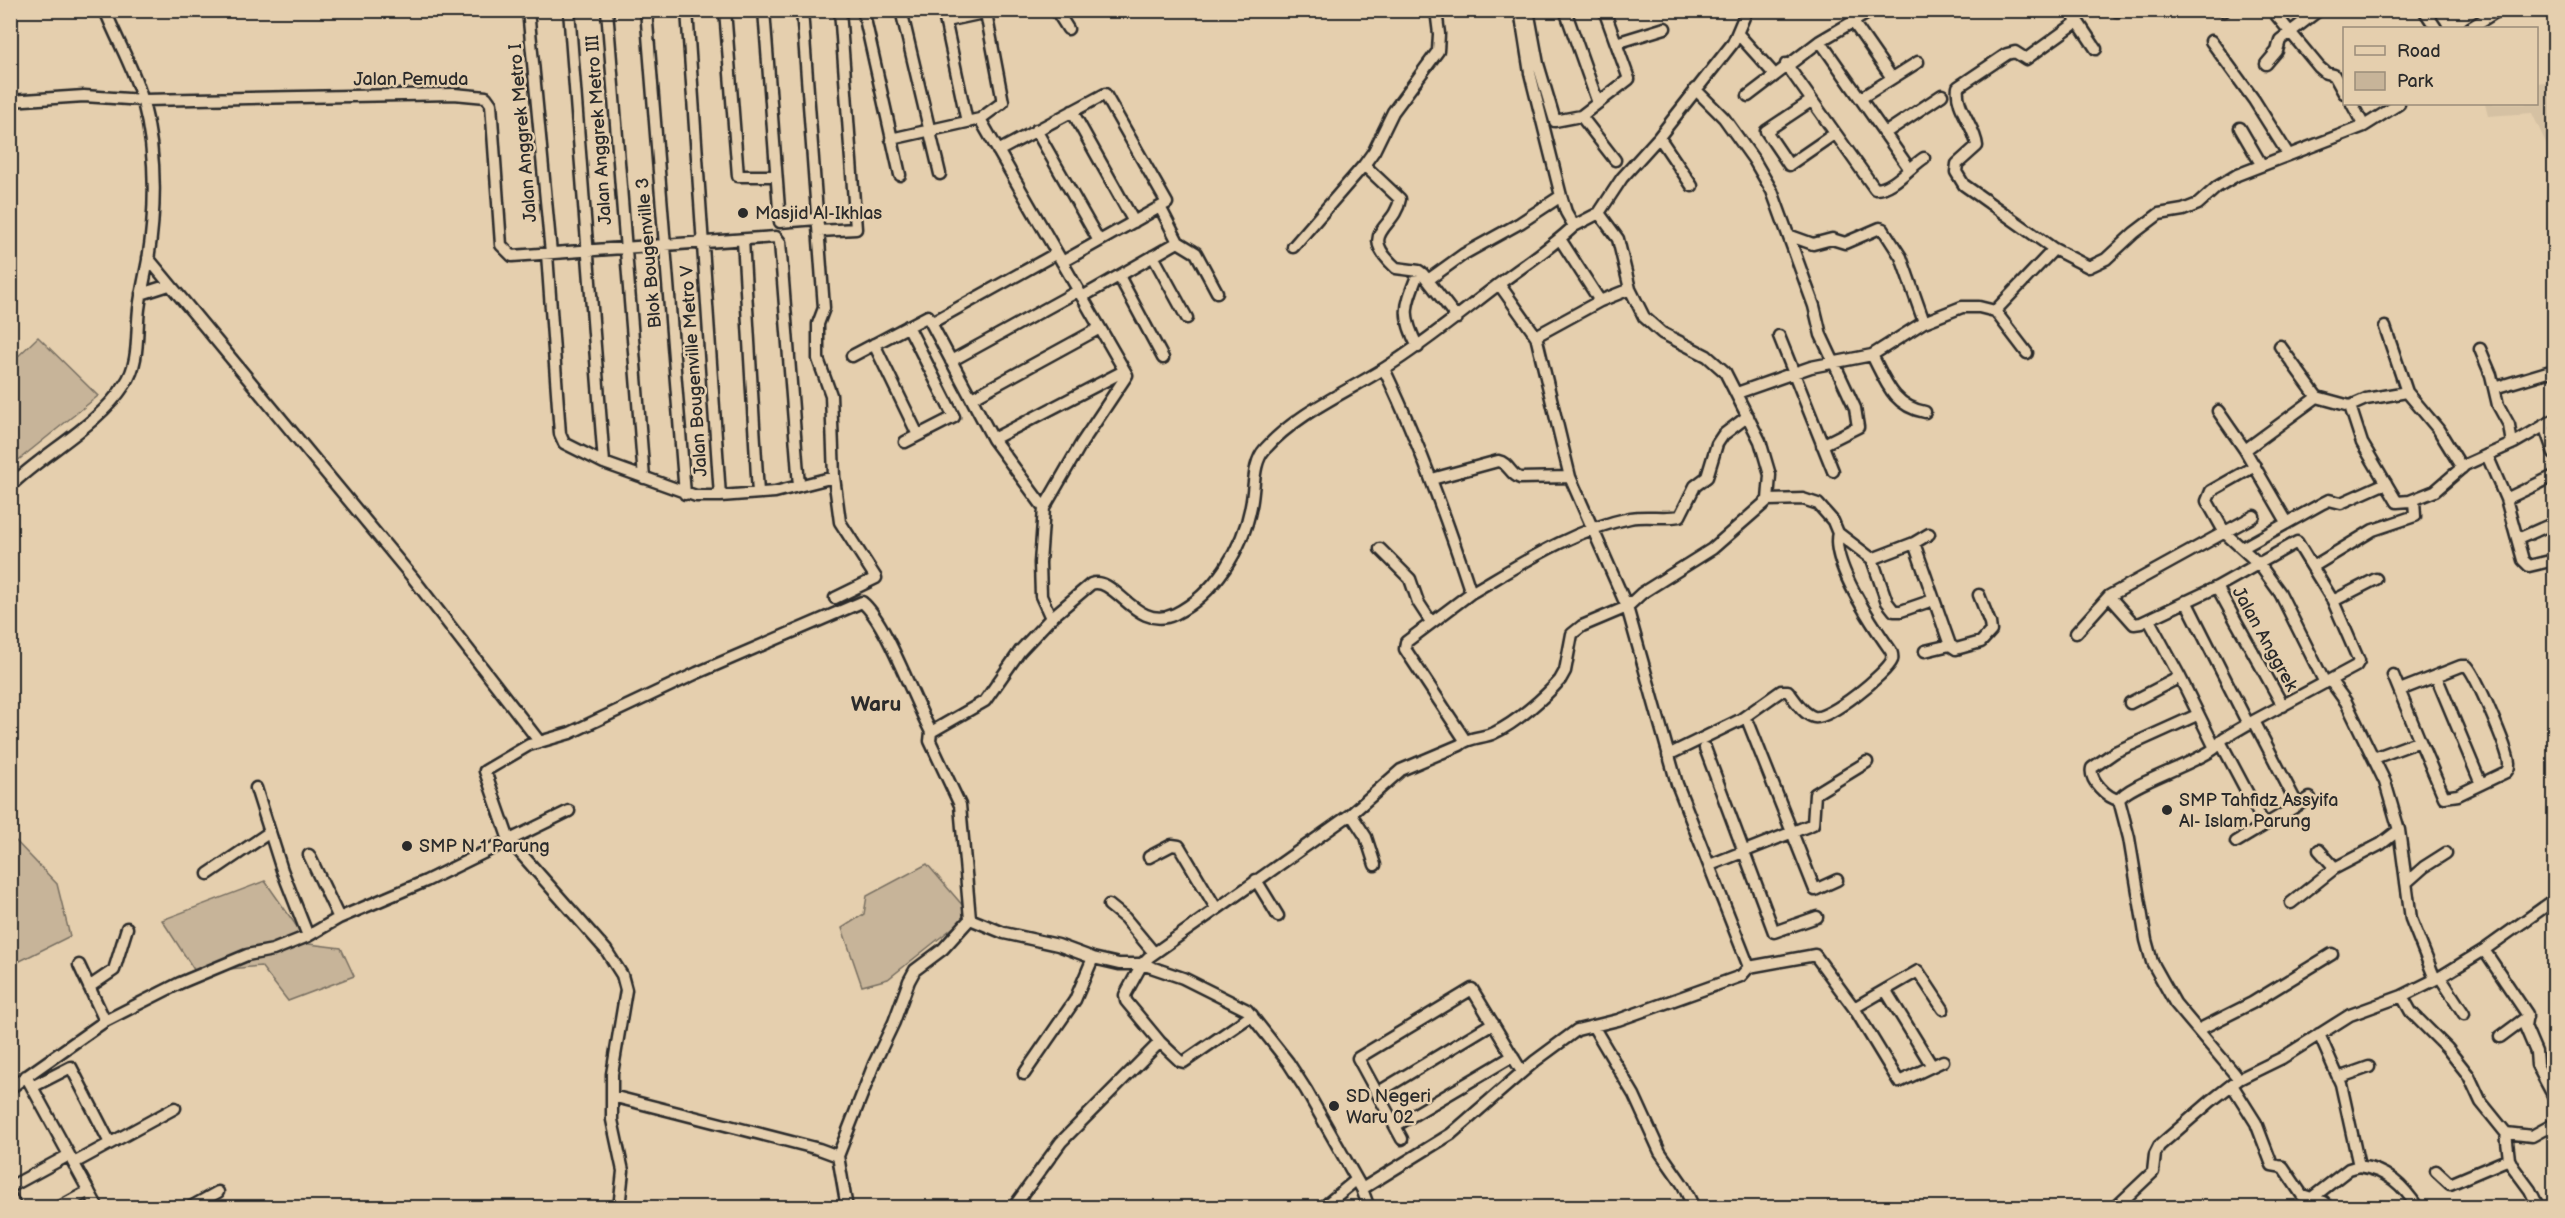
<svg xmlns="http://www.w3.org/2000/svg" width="2565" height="1218" font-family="'Balsamiq Sans',sans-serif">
	<rect width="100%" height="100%" fill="#e5cfae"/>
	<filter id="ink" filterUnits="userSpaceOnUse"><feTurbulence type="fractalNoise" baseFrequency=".0167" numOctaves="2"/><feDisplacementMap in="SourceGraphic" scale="12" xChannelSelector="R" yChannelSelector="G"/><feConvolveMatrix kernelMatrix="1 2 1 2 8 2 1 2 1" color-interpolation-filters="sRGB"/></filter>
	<g filter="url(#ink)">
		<path fill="#d5c1a3" d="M2553,81L2554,83V160L2532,113L2488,116L2485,104H2536L2537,83Z"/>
		<path fill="#c7b499" stroke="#797062" stroke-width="1.5" d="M38,337L98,396L11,466V363Z
			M10,835L57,884L70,936L12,965Z
			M927,864L970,914L888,979L862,986L842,928L864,914L867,896Z
			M265,881L309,944L341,948L354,976L288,1001L261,966L219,970L200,979L162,920Z"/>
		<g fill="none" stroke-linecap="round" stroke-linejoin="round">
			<defs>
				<path id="street" d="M528,10L551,253
					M569,10L604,463
					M607,10L644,478
					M646,10L685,494
					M687,10L720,496
					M725,10L738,176H776
					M764,10L780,222L817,219
					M802,10L824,308L818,324V359L831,395L834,477L840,522L876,578L835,598
					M863,10L900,175
					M901,10L940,174
					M943,10L967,122
					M1056,10L1068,29
					M1520,10L1530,73L1561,196L1566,212L1574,226
					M1528,10L1538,64L1555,121L1581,116L1629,79L1604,10
					M1565,10L1598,103
					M2070,10L2096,49
					M2272,10L2319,67L2326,73L2334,75L2344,93
					M2424,10L2436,28
					M2117,11V10
					M2224,11V10
					M946,21L997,10
					M1853,22L1892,78
					M2077,22L2026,59L2015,52L2007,54L1958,87C1955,108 1975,126 1977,146L1957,164L1956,172L1964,185L1974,192L2054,249L2089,267L2106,259L2134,233L2159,214L2183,210L2198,204L2217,187L2237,175L2364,126L2399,104
					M2470,28L2499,10
					M1738,34L1774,74
					M1820,41L1909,168
					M2211,41L2254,100L2288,154
					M1616,43L1665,28
					M1786,64L1875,189C1892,190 1910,167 1924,158
					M2266,64L2277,51L2280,40L2319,10
					M1695,89L1724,118L1754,160L1772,191L1814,306L1821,335L1855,408L1858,427L1822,445
					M1748,96L1820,41L1873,10
					M1861,98L1918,62
					M10,101L84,96L143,100L454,94L486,97L491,104L501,245L512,256L776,237L780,242L799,486
					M1811,101L1766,131L1789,165L1834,134
					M2352,104L2364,126
					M1072,111L1134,222
					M1581,116L1615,160
					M980,119L1003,102L986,13
					M2240,128L2261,164
					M1036,130L1099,241
					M1885,133L1942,95
					M1659,137L1692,186
					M891,139L980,119L1127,375L1081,444L1044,508L1040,563L1041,596L1051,618
					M998,151L1105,94L1167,203L1062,262
					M1364,165L1374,151L1393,112L1438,51L1439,34L1436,10
					M1160,207L1178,242L1196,253L1217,292
					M819,231L856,229L840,10
					M1788,235L1813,244L1832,239L1845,243L1880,228L1883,229L1901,257L1924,322
					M1560,239L1600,301
					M743,240L758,493
					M1293,247L1364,165L1400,199C1395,230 1356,231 1396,268L1419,271L1423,274L1457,318
					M547,254L560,434L564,443L604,463L696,496H720L775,492L834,477
					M1153,256L1187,318
					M148,258L413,578L539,741
					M1119,276L1163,358
					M1428,280L1464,254L1520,223L1561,196
					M1499,284L1536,336L1570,477L1627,607L1677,784L1749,967
					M141,294L169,285
					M1082,297L1178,242
					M1995,311L2054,249
					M2385,327L2407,392L2366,399L2350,406L2362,443L2397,502L2410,501L2435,491L2465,465L2514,443L2554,420
					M1536,336L1600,301L1630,289
					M1779,336L1833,471
					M874,344L918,435
					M2280,346L2317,397
					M1418,347C1400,313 1406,305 1419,271
					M2480,349L2491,375L2498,405L2509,425L2512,444
					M1872,355C1886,382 1893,406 1925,412
					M852,356L928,316L931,323
					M951,361L1078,291
					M1384,369C1419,442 1446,517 1471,593L1406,642L1405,649L1465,740
					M2494,388L2554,370
					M2407,392L2438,429L2462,468
					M1737,393L1811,367L1872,355L1924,322L1962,307H1979L1995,311L2027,353
					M972,398L1100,328
					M2218,411L2245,450L2287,522
					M2544,425L2554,453
					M993,439L1124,371
					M905,442L954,417L908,326
					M2245,450L2317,397L2350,406
					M2487,455L2506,499L2523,560L2529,566L2554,560
					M2255,466L2211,491L2207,501L2225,533L2259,564L2280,593L2325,683
					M1432,479L1498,461C1509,463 1510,475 1520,478L1570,477
					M10,486C46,451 98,426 125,384C140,363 136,333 139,309C141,293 145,276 148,260C156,208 157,154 143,102C135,70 117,41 105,10
					M2506,499L2554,476
					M1768,500L1803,499L1818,504L1833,521L1838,533L1872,559
					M1044,508L993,439L931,323L1057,253
					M1929,534L1914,543L1950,645L1956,649L1981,642L1991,631L1990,623L1979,595
					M2518,539L2554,523
					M1914,543L1872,559L1887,602L1894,611H1901L1933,600
					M2242,548L2323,503L2329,500L2341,503L2386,483
					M1380,549L1410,579L1418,602L1431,622
					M2314,566L2373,530L2415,516L2414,500
					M2217,587L2283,706
					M1471,593C1521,564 1572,530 1630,518C1646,515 1664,519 1680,516L1695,486L1707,477L1717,444L1723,435L1748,416
					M2109,596L2134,624L2141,623L2217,587L2297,542L2333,601L2359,661L2356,666L2248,724L2224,738L2215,748L2180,677L2149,620
					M2186,601L2248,724
					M2333,601L2376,579
					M2076,633L2109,596L2254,516
					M1925,651L1950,645
					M2436,676L2481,784
					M2330,680L2346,702L2385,782L2399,830L2411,919L2435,979
					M2400,690L2461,666H2467C2476,675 2508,749 2509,763C2509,768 2509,768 2506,772L2458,795L2444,797L2420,741
					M2130,703L2180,677
					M2254,721L2297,804
					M1749,724L1815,890L1837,880
					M931,732L985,701L1020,651L1051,618L1091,584C1116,575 1136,633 1175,614C1215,594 1243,548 1251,506C1255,488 1252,463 1265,449C1297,413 1345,393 1385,368C1425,343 1461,313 1499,284C1524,265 1551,248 1574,226L1599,213L1622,178L1659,137L1733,43L1747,10
					M2221,743L2264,824
					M1705,748L1774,932L1817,917
					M1668,755L1740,720L1781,691H1788C1795,700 1803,714 1814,717C1828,721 1887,673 1892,660C1893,656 1892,654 1891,651C1874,627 1830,562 1838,533
					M2374,758L2420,741L2393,675
					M256,788L282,870L308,936
					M2119,800L2129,838L2146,940L2152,962L2175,1003L2239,1079
					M2119,800C2107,798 2089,780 2092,768L2115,752L2197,715
					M2119,800C2126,785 2196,764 2215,748
					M1351,814L1366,837L1375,865
					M2236,842L2310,798
					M2319,850L2335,868
					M309,855L339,918
					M1149,857L1172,845L1179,846L1216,908
					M1710,865L1813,824L1815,794L1867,762
					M208,874L270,832
					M1256,880L1278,916
					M2406,883L2424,867L2446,853
					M2291,903L2335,868L2381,844L2399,830
					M1109,905L1125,918L1154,953
					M970,919L1004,933L1058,945L1093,958L1119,964H1142L1183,978L1247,1010L1288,1062L1306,1090L1362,1189L1369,1208
					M2484,950L2527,1014L2525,1026L2536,1052L2537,1065L2554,1097
					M79,965L105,1021
					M2440,977L2464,1014
					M89,987L114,970L127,928
					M1886,991L1932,1066
					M2402,996L2411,1012L2447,1048L2469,1076L2481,1102L2506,1133L2509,1159L2513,1167L2530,1190L2539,1208
					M1854,1008L1918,971L1943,1009
					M1252,1015L1184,1062L1180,1061L1160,1042L1126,1001L1125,995L1142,964L1149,957L1351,814L1401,770L1460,745C1468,737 1484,738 1494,733C1516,723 1545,697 1560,680L1565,671L1572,634L1582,626L1627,607L1642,593L1712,549L1768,500L1770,475L1760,441L1725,372L1707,356L1662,333L1644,317L1630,289L1618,239L1599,213
					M1593,1026L1634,1095L1660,1152L1683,1185L1694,1208
					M2198,1030L2252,1003L2332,954
					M2500,1037L2527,1017
					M1024,1074L1075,1000L1093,958
					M26,1076L98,1208
					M2338,1078L2369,1067
					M2232,1085L2256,1123L2272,1165L2283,1167L2302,1195L2324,1202L2330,1208
					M32,1087L71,1067L110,1143
					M10,1088L105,1021L180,983L247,955L273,950L308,936L339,918L426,881L569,811
					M1377,1093L1493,1023
					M612,1096L819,1149L838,1156L847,1208
					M1395,1126L1513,1056
					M2506,1133L2532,1136L2554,1124
					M1402,1139L1358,1058L1472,989L1522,1072
					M74,1163L175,1108
					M2359,1166C2387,1170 2403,1185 2418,1208
					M2436,1171L2450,1184L2509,1159
					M10,1187L69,1155
					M1362,1189L1451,1134L1535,1061L1577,1030L1618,1020L1741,976L1749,967L1815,955L1854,1008L1899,1082L1943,1061
					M10,1196L16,1208
					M2313,1197L2349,1169L2359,1166L2341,1084L2319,1034
					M58,1208L89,1191
					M189,1208L218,1192
					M619,1208L623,1171L612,1120V1074L626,990L622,975L606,950L509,840L485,771L529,745L570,733L697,673L862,602C886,621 914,701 931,732L930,741L960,805L970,919L943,949L915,970L909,981L894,1022L874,1064L838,1156
					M1013,1208L1061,1142L1160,1042
					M1322,1208L1356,1180
					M2115,1208L2153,1172L2155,1154L2159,1146L2211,1101L2239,1079L2282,1058L2350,1015L2402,996L2440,977L2484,950L2554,900"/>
			</defs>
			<use href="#street" stroke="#2b2b2b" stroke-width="15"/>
			<use href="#street" stroke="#e5cfae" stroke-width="10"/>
		</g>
	</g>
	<g fill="#2b2b2b" stroke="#e5cfae" stroke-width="2">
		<circle cx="743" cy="213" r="6"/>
		<circle cx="2167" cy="810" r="6"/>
		<circle cx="407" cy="846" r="6"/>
		<circle cx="1334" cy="1106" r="6"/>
	</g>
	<g text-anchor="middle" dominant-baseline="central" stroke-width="5" stroke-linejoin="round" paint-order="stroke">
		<g font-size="18" fill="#2b2b2b" stroke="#e5cfae">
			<text x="411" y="79">Jalan Pemuda</text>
			<text transform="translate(599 130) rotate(-94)">Jalan Anggrek Metro III</text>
			<text transform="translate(523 133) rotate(-95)">Jalan Anggrek Metro I</text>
			<text transform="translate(649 253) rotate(-95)">Blok Bougenville 3</text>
			<text transform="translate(694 371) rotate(-94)">Jalan Bougenville Metro V</text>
			<text transform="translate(2265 639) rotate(61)">Jalan Anggrek</text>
		</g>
		<g font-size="18" fill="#2b2b2b" stroke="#e5cfae" text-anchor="start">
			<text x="755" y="213">Masjid Al-Ikhlas</text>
			<text x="2179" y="800">SMP Tahfidz Assyifa<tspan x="2179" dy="21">Al- Islam Parung</tspan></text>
			<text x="419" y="846">SMP N 1 Parung</text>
			<text x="1346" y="1096">SD Negeri<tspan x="1346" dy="21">Waru 02</tspan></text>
		</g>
		<g font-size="21" font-weight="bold" fill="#2b2b2b" stroke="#e5cfae">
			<text x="876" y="704">Waru</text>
		</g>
	</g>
	<rect width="2565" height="1218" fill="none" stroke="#e5cfae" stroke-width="36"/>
	<rect x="18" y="18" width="2529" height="1182" fill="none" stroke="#2b2b2b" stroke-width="2" filter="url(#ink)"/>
	<rect x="2343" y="27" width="195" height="78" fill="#e5cfae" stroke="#9b8d7a" stroke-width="1.5"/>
	<rect x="2355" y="46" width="30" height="9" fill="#e5cfae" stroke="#9b8d7a" stroke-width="1.5"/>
	<text x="2397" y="57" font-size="18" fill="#2b2b2b">Road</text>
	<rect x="2355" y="72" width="30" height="18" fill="#c7b499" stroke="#9b8d7a" stroke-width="1.5"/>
	<text x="2397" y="87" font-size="18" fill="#2b2b2b">Park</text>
</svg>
